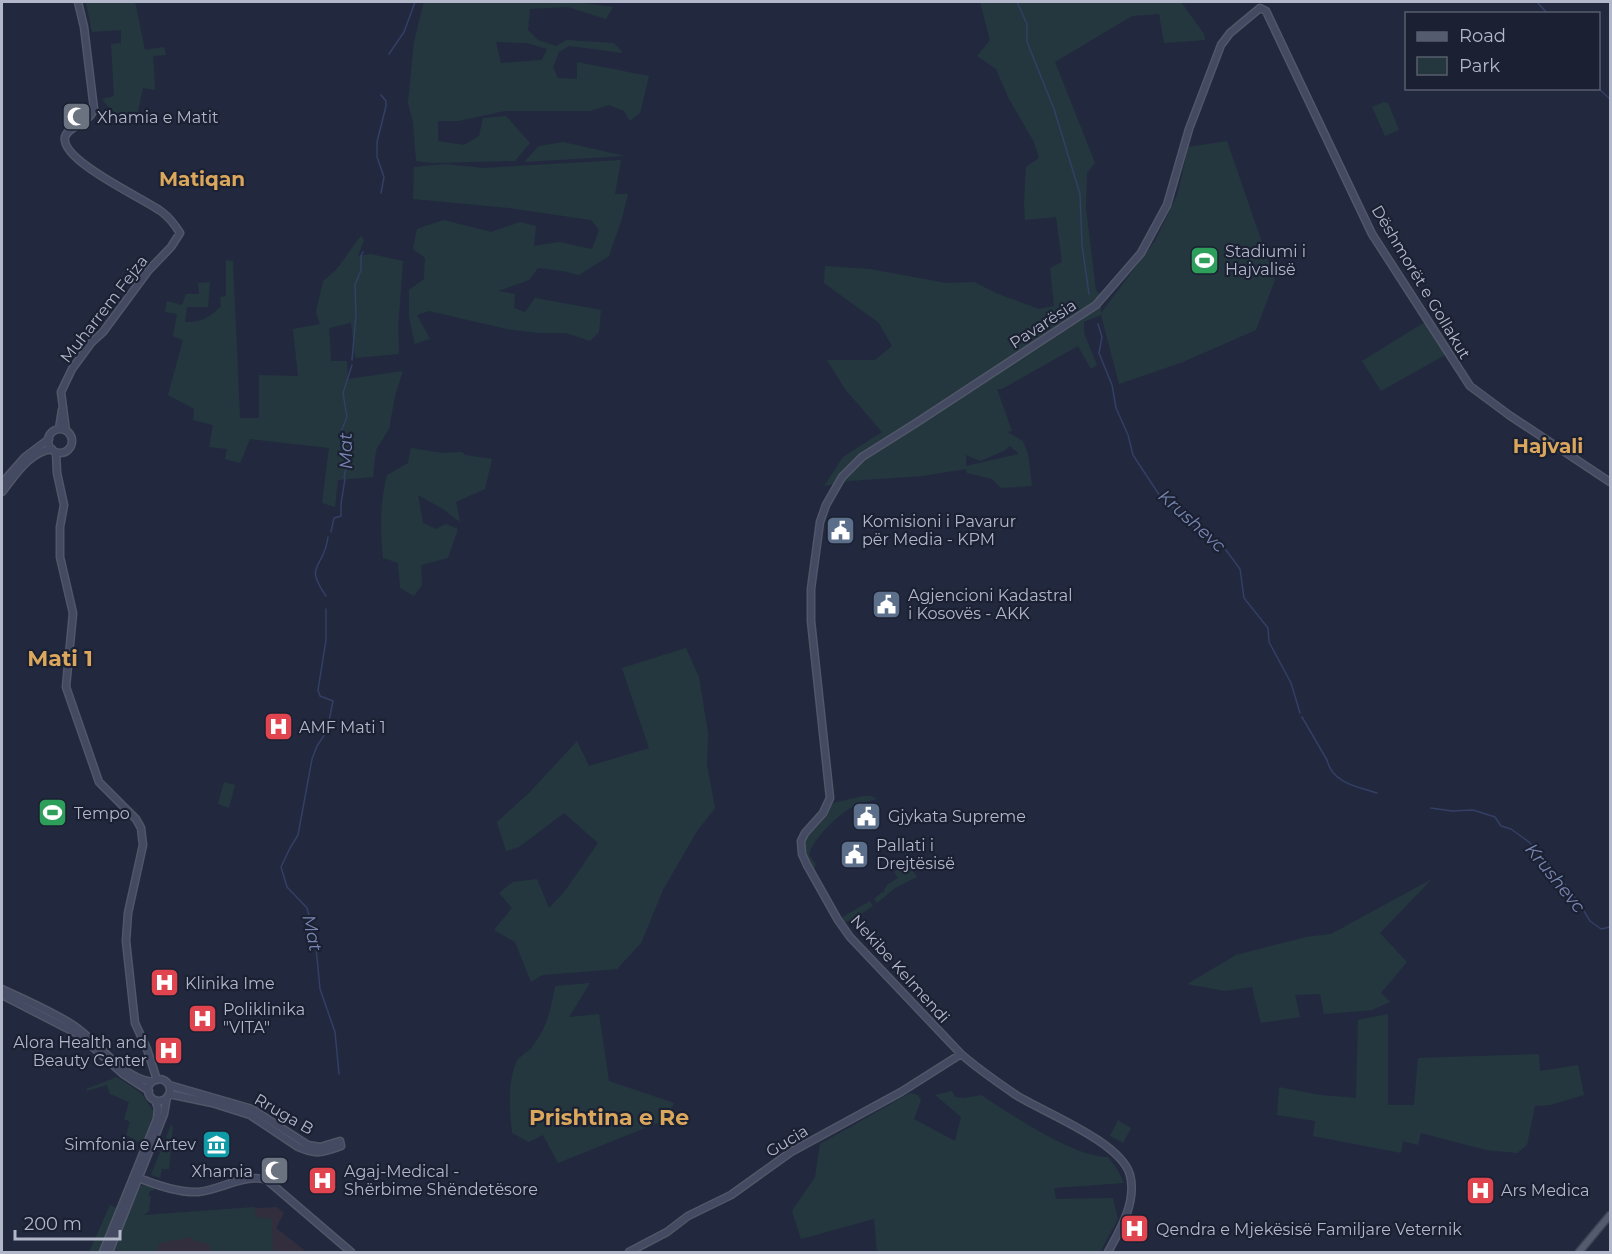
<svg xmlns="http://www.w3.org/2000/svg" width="1612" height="1254" font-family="Montserrat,sans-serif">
	<rect width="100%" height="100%" fill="#22293e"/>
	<path fill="#332e3e" d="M277,1207L284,1213L276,1228L307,1252H125L142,1216Z"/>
	<path fill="#24373f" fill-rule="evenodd" d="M86,2H135L145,50L164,47L166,55L153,56L155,90L143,88L137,116C119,118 113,114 102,99L114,96L111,44L121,43V30L92,32Z
		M424,2H576L613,7L606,19L568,7L530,9L528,30L538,40L556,46L567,40L614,43L623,53L569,46L559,52L553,67L558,78L577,79V62L649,76L640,113L630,121L624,111L609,105L590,111H505L458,121H438V141L464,145L479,136L483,118L506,116L530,143L515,161L432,163L416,161L413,122L408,103L414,42ZM496,42L527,43L547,49L542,60L501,63Z
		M980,2H1181L1204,34L1205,40L1164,43L1159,14L1132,16L1055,62L1095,163L1087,173L1086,208L1096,291L1101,294V313L1155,241L1178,193L1188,147L1227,141L1275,280L1256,330L1183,362L1119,384L1101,315L1084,322V333L1097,365L1091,369L1078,346L1002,389H997L1012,431L1007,432L1023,441L1028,454L1032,486L1001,488L992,479L967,473L966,469L922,476L849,481L824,486L843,457L882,432L845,389L827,360H875L892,346L879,323L824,283L825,266L870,269L946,283L974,282L998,294L1039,309L1054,306L1050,268L1062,262L1056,217L1025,220L1024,202L1026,167L1039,158L1034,142L1009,99L996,69L977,56L990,40ZM1010,446L1019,454L966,466V455L980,461L1004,451Z
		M1384,102L1388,103L1399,130L1385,136L1372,107Z
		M563,142L625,156L524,162L539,146Z
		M621,160L615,194H628L622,218L609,256L579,275L563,271L538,268L529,280L498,291L515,294L514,308L525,312L535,298L601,310L599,332L590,341L566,333H539L507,329L429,311L417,315L430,339L415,344L409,317V290L424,279L425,258L413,249L417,229L443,220L491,232L520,222L536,226L534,246L559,242L592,249L599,230L591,220L509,208L413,199L414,167L444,164L484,168Z
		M361,236L364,240L358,256L371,254L403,261L398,329L399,354L355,358L351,323L329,328L331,361H347L348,379L403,371L395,396L389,429L376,450L373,477L338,480L335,507L322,503L329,448L250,439L240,463L225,459L227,449L209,447L213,425L193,420L194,409L168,395L183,340L173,336L177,314L165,312L167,301L182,305L186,294H199L198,283L210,282L208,307H187L185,322C200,323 211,317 221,306L220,297L226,296V260L233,261L240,418H259V375L298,376L293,329L320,324L316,312L323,281C340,270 348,251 361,236Z
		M1425,322L1445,355L1381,391L1362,361Z
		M411,448L442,453L462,452L465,455L492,459L485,489L456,502L460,522L443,509L418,495L423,523L436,529L446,524L458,529L448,558L421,565L422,585L414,596L400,588L398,563L383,558C380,529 380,503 387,475L408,463Z
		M686,648L699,677L708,733L707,765L715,808L697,831L663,890L641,943L617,969L542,975L531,982L515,942L494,930L512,908L499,893L513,882L537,879L549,908L565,891L598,843L564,813L519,847L506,851L497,822L530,792L577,741L589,766L649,748L622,668Z
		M224,782L235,785L229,808L218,804Z
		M863,796H872L877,799C870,801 861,803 854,806C840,813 812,839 809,855L816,864L812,872C807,861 801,851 806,839L833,803Z
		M907,857L910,863L909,865L917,877L895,888L877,903L874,899L882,892L884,893V890L888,884L898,878L894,872L902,865L901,863Z
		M1432,879L1380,933L1407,962L1381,993L1390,1002L1372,1010L1324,1014L1320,994L1295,995L1300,1017L1261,1023L1252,987L1225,991L1187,984L1236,955L1306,937L1331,934Z
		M870,901L873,906L851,921L842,922L839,919Z
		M590,983L569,1017L599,1014L609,1081L674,1103L665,1120L558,1163L543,1135L529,1142L512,1133C510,1111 507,1085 516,1063C518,1056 528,1053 532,1047C547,1028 551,1010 555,986Z
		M1388,1014V1105H1414L1418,1058L1539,1054L1540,1071L1578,1065L1584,1095L1550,1105L1535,1106L1527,1145L1517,1153L1486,1150L1421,1133L1418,1145L1403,1141L1401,1153L1313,1136L1315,1121L1277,1115L1279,1087L1319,1095L1356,1098L1358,1020Z
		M117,1077L141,1093L155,1113L143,1144L126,1135L130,1122L124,1119L129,1102L110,1094L107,1085L87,1091L86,1089Z
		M952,1091L955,1097L964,1098L981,1095C1012,1115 1073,1157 1108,1157L1117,1169L1124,1183L1054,1188L1056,1199L1113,1198L1118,1219L1100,1252H877L874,1219L801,1239L792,1211L815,1177L820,1144L910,1093L918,1095L921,1101L914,1119L955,1141L961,1117L935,1095Z
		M1118,1120L1131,1128L1123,1143L1110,1136Z
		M171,1125L173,1126L169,1169H162L160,1178L151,1175Z
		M142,1185L154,1187V1190L150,1191L148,1196H151L149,1211L144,1215L255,1207L256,1217L272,1219L273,1252H210L209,1244L194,1241L192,1237L160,1243L156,1252H113L140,1186Z
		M110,1205L117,1208L99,1252H89Z"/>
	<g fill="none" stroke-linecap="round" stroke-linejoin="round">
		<path stroke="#333f64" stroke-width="1.5" d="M1017,2L1027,24V42L1054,109L1080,194L1082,245L1089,294
			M1537,2L1547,13
			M389,54L404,32L415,2
			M1598,88L1610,99
			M381,95L386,101V106L377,142V157L384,177L381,193
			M1098,324L1102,337L1099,353L1112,385L1116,408L1128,435L1133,455L1160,496L1202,534L1226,550L1240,569L1244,598L1268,628L1269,642L1291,683L1300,713
			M352,360L356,315L355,285L361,270V256L363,252
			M331,532L334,518L341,516V504L345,479L344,477L348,460L342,433V429L347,417L343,393L352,365
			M326,596C303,563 324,570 328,537
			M326,609V640L318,690L320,696L333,701L327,731
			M1302,717L1327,760C1332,783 1358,787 1377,793
			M325,734L317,746L312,759L298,835L290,848L281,867L287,887L307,908L315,937L320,989L335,1032L339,1074
			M1431,808L1452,811L1473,810L1495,817L1501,826L1511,829L1529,842L1557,874L1581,906L1590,921L1601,929L1610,927"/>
		<defs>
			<path id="secondary" d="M59,429L62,410
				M48 441a12 12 0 1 1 24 0a12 12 0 1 1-24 0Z
				M66,431L61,392L72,369L91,343L103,332L148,271L171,247L180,233C175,225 170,218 162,212C145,199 60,161 65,137C68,126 90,123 94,109L84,27L78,2
				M56,452L57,473L64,505L60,527V557L73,613L66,687L99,782L136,819L141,828L143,845L128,913L126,941L135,1023L147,1049L157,1080
				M2,483L25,457L49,439
				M2,492C15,476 29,452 52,449
				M2,989C25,1000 51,1011 73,1025C99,1042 120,1077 152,1082
				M2,995L78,1034L123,1074L149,1091
				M148 1090a11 11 0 1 1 22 0a11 11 0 1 1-22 0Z
				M169,1085L252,1109L308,1145L320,1147L340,1141L341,1146C322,1153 316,1155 298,1147L250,1115L212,1103L169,1094
				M134,1176C153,1184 177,1193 198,1192C220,1190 245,1173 267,1180L351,1252
				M103,1252L157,1119L158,1108L155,1100
				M109,1252L164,1114L167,1097
				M629,1252L667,1232L688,1216L731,1195L791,1152L901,1092L961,1054
				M1108,1252C1120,1230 1137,1202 1130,1175C1121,1142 1045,1113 1016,1095C997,1082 978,1069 961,1054L850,937L838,920L807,865L802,854L801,841L805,833L823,813L830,798L811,621V589L820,522L826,505L842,477L862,457L916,423L1096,305L1141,253L1167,205L1189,129L1221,45L1230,33L1260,8L1266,11L1372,234L1470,386L1509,415L1610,482"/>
			<path id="primary" d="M1579,1252L1610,1215"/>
		</defs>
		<use href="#secondary" stroke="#515768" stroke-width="9"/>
		<use href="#primary" stroke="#3f4556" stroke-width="9"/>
		<use href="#secondary" stroke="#444a61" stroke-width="6"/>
		<use href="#primary" stroke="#545b6e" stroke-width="6"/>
	</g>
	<defs>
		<symbol id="mosque-square" viewBox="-11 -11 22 22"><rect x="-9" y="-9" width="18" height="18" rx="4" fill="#6b7280" stroke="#1b2132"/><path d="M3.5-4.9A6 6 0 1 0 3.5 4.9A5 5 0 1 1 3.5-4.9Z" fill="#fff"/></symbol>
		<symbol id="stadium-square" viewBox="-11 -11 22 22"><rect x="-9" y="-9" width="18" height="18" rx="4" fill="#2e9e5b" stroke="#1b2132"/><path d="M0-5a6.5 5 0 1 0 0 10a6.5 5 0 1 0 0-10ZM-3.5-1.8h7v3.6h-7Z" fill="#fff"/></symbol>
		<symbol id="civic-square" viewBox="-11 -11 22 22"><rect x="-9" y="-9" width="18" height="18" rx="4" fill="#5c6f8a" stroke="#1b2132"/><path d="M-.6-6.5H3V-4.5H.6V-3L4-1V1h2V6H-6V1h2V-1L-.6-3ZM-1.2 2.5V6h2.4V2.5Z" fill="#fff"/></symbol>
		<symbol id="hospital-square" viewBox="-11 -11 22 22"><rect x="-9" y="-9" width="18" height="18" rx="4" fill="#e0444e" stroke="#1b2132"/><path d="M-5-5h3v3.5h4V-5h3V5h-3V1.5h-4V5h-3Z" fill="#fff"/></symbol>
		<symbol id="museum-square" viewBox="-11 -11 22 22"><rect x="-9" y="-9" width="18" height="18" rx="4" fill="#0f9aa8" stroke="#1b2132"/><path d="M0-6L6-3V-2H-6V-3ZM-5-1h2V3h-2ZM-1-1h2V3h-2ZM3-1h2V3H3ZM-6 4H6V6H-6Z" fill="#fff"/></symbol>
	</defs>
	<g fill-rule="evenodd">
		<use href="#mosque-square" x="60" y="100" width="33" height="33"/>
		<use href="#stadium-square" x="1188" y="244" width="33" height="33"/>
		<use href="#civic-square" x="824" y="514" width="33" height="33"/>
		<use href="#civic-square" x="870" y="588" width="33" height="33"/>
		<use href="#hospital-square" x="262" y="710" width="33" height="33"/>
		<use href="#stadium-square" x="36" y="796" width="33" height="33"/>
		<use href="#civic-square" x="850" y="800" width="33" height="33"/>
		<use href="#civic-square" x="838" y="838" width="33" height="33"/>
		<use href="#hospital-square" x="148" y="966" width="33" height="33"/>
		<use href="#hospital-square" x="186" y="1002" width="33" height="33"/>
		<use href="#hospital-square" x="152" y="1034" width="33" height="33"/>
		<use href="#museum-square" x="200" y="1128" width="33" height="33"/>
		<use href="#mosque-square" x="258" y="1154" width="33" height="33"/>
		<use href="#hospital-square" x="306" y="1164" width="33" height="33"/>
		<use href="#hospital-square" x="1464" y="1174" width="33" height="33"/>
		<use href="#hospital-square" x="1118" y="1212" width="33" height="33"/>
	</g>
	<g text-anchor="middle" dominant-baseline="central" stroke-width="4.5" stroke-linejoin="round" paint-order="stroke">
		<g font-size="16" fill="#b2b7c9" stroke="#1b2132" text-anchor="start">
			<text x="97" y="117">Xhamia e Matit</text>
			<text x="1225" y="251">Stadiumi i<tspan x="1225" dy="18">Hajvalisë</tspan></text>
			<text x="862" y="521">Komisioni i Pavarur<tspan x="862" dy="18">për Media - KPM</tspan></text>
			<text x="908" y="595">Agjencioni Kadastral<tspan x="908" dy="18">i Kosovës - AKK</tspan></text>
			<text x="299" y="727">AMF Mati 1</text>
			<text x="74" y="813">Tempo</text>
			<text x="888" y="816">Gjykata Supreme</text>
			<text x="876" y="845">Pallati i<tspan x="876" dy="18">Drejtësisë</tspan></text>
			<text x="185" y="983">Klinika Ime</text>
			<text x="223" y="1009">Poliklinika<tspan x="223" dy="18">"VITA"</tspan></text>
			<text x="147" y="1042" text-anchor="end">Alora Health and<tspan x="147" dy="18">Beauty Center</tspan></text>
			<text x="196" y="1144" text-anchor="end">Simfonia e Artev</text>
			<text x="253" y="1171" text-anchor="end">Xhamia</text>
			<text x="344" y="1171">Agaj-Medical -<tspan x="344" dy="18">Shërbime Shëndetësore</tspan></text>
			<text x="1501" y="1190">Ars Medica</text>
			<text x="1156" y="1229">Qendra e Mjekësisë Familjare Veternik</text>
		</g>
		<g font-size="16" fill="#b2b7c9" stroke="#1b2132">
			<text transform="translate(1421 282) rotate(59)">Dëshmorët e Gollakut</text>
			<text transform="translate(104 309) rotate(-52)">Muharrem Fejza</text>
			<text transform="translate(1043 324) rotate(-33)">Pavarësia</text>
			<text transform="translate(900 969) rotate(48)">Nekibe Kelmendi</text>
			<text transform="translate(284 1114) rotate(30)">Rruga B</text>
			<text transform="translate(787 1141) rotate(-31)">Gucia</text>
		</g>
		<g font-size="18" font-style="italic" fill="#7887b2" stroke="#1b2132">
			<text transform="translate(346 451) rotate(-91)">Mat</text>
			<text transform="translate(1192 521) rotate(42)">Krushevc</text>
			<text transform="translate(1555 878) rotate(51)">Krushevc</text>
			<text transform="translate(312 933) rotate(78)">Mat</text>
		</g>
		<g font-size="20" font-weight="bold" fill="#daa75c" stroke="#1b2132">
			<text x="202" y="179">Matiqan</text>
			<text x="1548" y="446">Hajvali</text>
		</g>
		<g font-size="22" font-weight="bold" fill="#daa75c" stroke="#1b2132">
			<text x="60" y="658">Mati 1</text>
			<text x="609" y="1117">Prishtina e Re</text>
		</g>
	</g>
	<rect width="1612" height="1254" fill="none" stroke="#b2b7c9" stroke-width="6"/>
	<rect x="1405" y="12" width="195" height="78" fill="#1b2132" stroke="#575d6e" stroke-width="1.5"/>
	<rect x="1417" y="32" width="30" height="9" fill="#545b6e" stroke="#575d6e" stroke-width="1.5"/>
	<text x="1459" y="42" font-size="18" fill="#b2b7c9">Road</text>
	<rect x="1417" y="57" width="30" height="18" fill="#24373f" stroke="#575d6e" stroke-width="1.5"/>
	<text x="1459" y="72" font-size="18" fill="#b2b7c9">Park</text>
	<path d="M15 1230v9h105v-9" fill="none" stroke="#b2b7c9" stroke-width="3"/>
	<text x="24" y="1230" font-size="18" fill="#b2b7c9" stroke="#1b2132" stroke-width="4.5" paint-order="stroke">200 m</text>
</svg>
